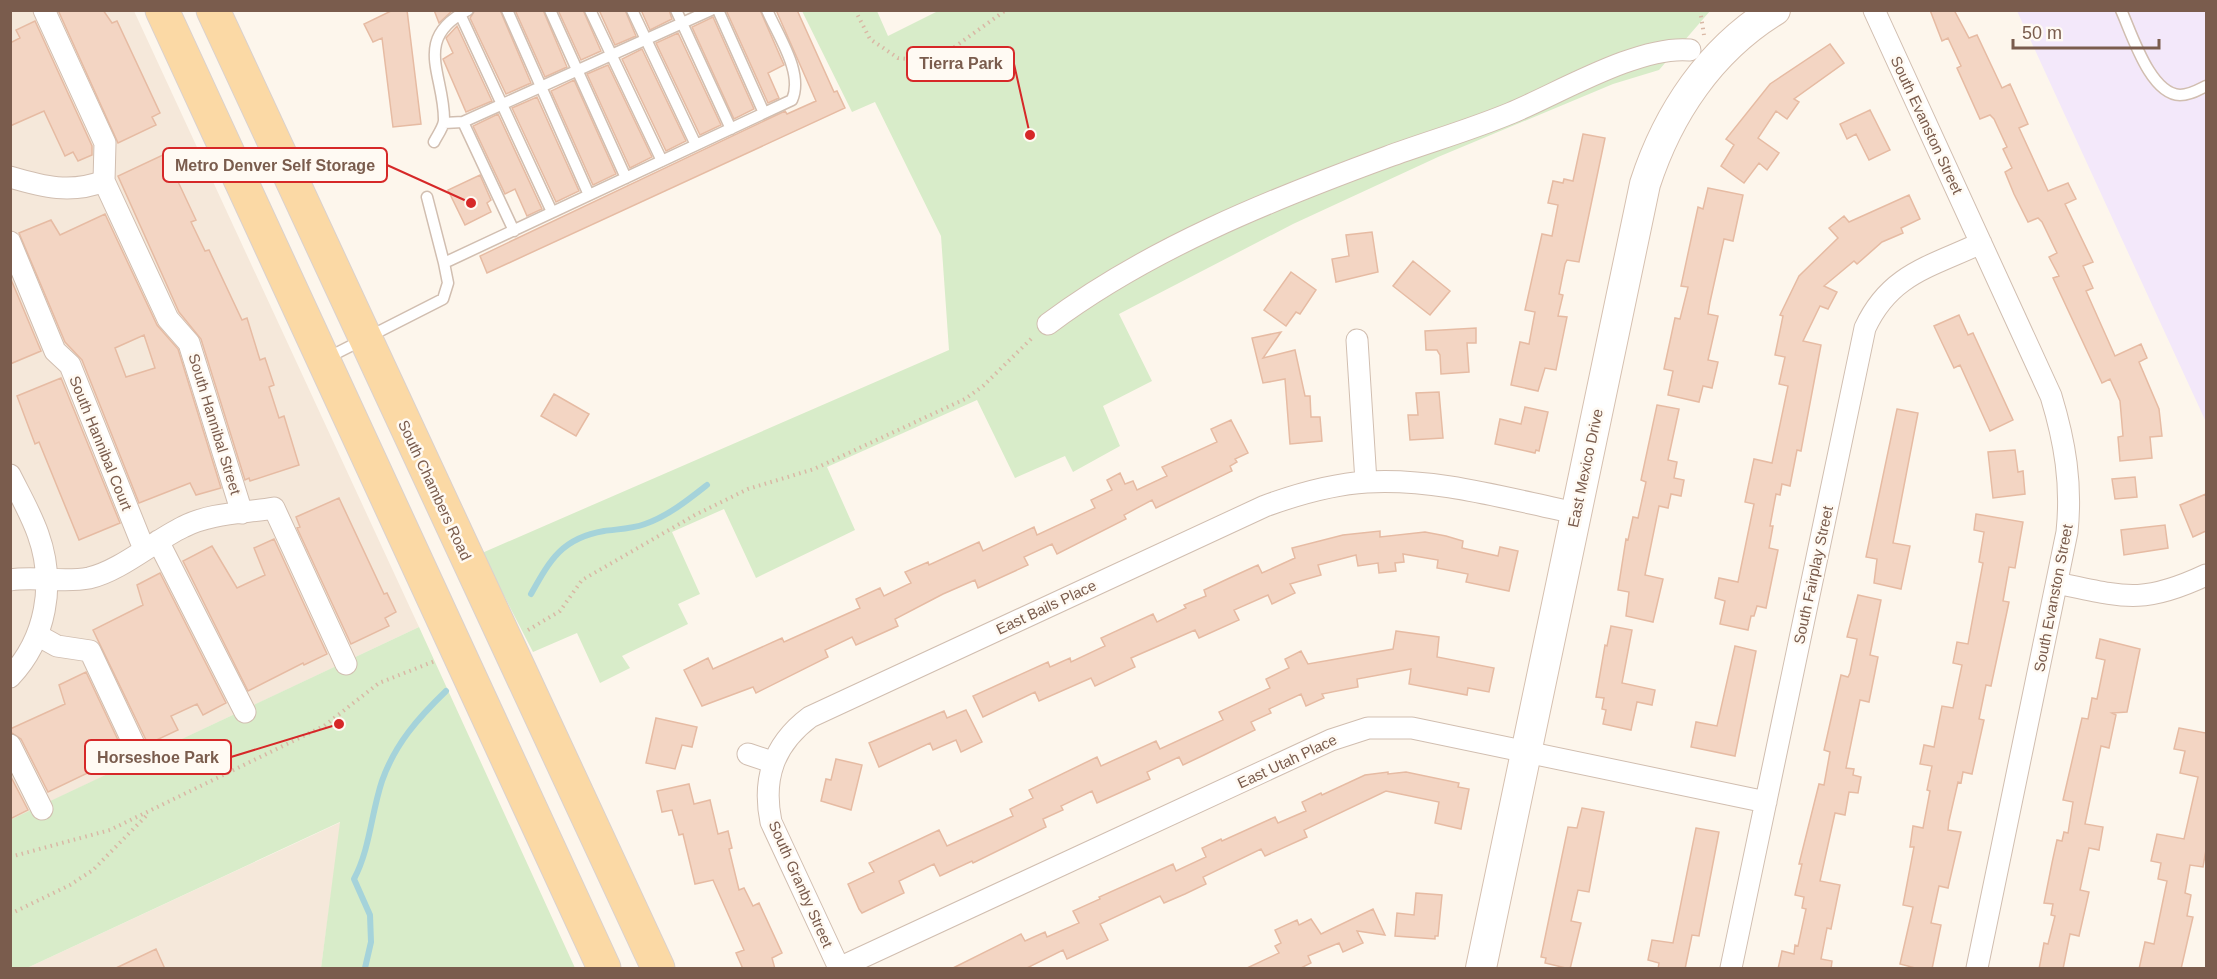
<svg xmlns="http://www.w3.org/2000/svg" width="2217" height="979" font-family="Helvetica,sans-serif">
	<rect width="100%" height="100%" fill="#fdf6ec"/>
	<path fill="#f5e8da" d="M10,11H134L419,627L11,820Z
		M341,822L321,968H27Z"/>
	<path fill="#f3e8fa" d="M2017,11H2206V422Z"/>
	<path fill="#d8ecc9" d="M940,10L1710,11L1659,70L1613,84L1438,157L1293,224L1119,314L1152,381L1103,406L1120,446L1073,472L1065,456L1015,478L977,400L827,467L855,530L756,578L724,509L672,532L700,594L678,604L688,624L622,656L630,668L600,683L577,633L533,652L482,553L949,350L941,236L875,102L852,112L802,11H877L888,36Z
		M419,627L575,968H321L340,822L27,968H11L10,820Z"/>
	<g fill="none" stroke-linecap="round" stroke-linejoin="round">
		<path stroke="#a5d3da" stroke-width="6" d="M531,594C550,560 562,538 604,531C618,529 632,529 645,524C668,516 688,500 707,485
			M365,968L371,942L370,915L354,879C370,849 371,814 382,781C395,744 418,718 446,691"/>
	</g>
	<path fill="#f3d5c3" stroke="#e6bba3" stroke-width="1.5" fill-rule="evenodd" d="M58,10H103L112,23L117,21L160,113L152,117L156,125L118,143Z
		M393,10H407L421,124L393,127L382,38L373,42L364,24Z
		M434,10H453L439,23Z
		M475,10H500L531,83L506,94L470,18Z
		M515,10H543L567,67L545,77Z
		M558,10H583L601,51L581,60Z
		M599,10H625L636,36L615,45Z
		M641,10H669L672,19L650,30Z
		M726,10H760L784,65L768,73L779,98L768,103Z
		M776,10H797L834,92L837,91L845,108L487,273L480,256L785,111L787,114L816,101Z
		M1930,10H1954L1969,38L1977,35L2002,88L2010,84L2028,124L2019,128L2048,191L2068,183L2076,199L2065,204L2093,262L2083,266L2093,288L2086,291L2115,356L2141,344L2147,358L2139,362L2159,409L2162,436L2150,437L2152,458L2120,461L2118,437L2123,436L2120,401L2110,379L2102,383L2053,278L2059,276L2049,257L2057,253L2042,222L2038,218L2028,222L2014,194L2005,172L2012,168L2003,149L2007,147L1994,119L1990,115L1980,119L1957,68L1961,66L1948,38L1942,41Z
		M713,17L754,109L734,119L692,27Z
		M35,21L92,146V155L78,161L73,152L65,156L44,111L10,126V43L20,38L16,30Z
		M457,26L492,101L466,112L443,59L453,53L446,38Z
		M678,33L721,125L700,135L656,43Z
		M1830,44L1844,63L1794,99L1799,102L1787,119L1776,111L1758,138L1779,153L1767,170L1759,163L1744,183L1721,166L1734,145L1726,139L1770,84Z
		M642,49L686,141L666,151L622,59Z
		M608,65L652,157L630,168L587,74Z
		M574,80L616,174L593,185L551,91Z
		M537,97L579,191L556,202L512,108Z
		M1870,110L1890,150L1869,160L1856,134L1847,139L1840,124Z
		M498,114L542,209L527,216L515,189L505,194L473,126Z
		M1583,134L1605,138L1579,262L1567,260L1565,264L1559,294L1563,295L1558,316L1567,317L1556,370L1545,368L1538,391L1511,385L1520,342L1529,344L1535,312L1525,310L1542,234L1552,236L1558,205L1548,203L1553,181L1563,183L1564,179L1573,181Z
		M165,154L196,220L191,222L205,251L209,250L242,320L247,318L260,360L265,358L274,385L269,387L279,418L284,416L299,465L250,481L249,478L245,480L201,339L179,312L118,176Z
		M480,175L491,200L487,203L491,212L465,225L448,190Z
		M1708,188L1743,195L1733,241L1724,239L1710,302L1708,314L1718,316L1708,360L1718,362L1712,388L1703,386L1699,402L1668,395L1673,371L1664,369L1675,318L1680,319L1688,287L1681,286L1698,207L1703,209Z
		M1909,195L1920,219L1901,228L1903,233L1882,242L1857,264L1854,261L1824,286L1837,292L1828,309L1820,306L1803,341L1821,345L1801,451L1797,450L1790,486L1782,484L1780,495L1776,494L1770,526H1773L1769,548L1778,550L1766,608L1757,606L1754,616H1751L1748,630L1720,624L1725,601L1715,598L1719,578L1738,582L1754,504L1745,502L1754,459L1772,463L1788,386L1779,384L1785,357L1775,355L1783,316L1780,315L1799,276L1838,238L1829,228L1844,216L1849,222Z
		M105,214L157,325L178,349L221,488L196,495L190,483L139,503L82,360L65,342L19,233L51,220L60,235ZM144,335L155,368L126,377L115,348Z
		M1372,232L1378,272L1336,282L1332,259L1349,256L1346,235Z
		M1413,261L1450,291L1430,315L1393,286Z
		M1291,272L1316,290L1300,314L1296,312L1286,326L1264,310Z
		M10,277L41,351L10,364Z
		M1959,315L1968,335L1973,333L2013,420L1990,431L1960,365L1954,368L1934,326Z
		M1476,328V343H1467L1469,372L1441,374L1440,355L1437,350H1426L1425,331Z
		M1281,332L1263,358L1295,350L1305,396H1310L1311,417H1320L1322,441L1290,444L1285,379L1263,383L1252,338Z
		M61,378L120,523L79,540L39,442L35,444L17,396Z
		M1439,392L1443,438L1410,440L1408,415H1418L1416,393Z
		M554,394L589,414L576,436L541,416Z
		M1657,405L1679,409L1668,460L1677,462L1674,478L1684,480L1681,496L1671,494L1668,508L1659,506L1645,575L1663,579L1653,622L1626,616L1629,592L1618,590L1626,539L1628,540L1633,517L1638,518L1646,482L1641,480Z
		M1525,407L1548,412L1539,451L1536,450L1535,453L1495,444L1500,419L1521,424Z
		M1897,409L1918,413L1893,543L1910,546L1901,589L1874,583L1877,559L1866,557Z
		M1231,420L1248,453L1235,459L1237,462L1230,466L1232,471L1156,508L1152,500L1124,515L1126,519L1057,554L1052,544L1024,557L1028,565L978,588L975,580L943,594L895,619L898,626L856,645L852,637L825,650L828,657L756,693L753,687L702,706L684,670L708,658L713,669L782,638L784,642L860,608L856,599L880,588L884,596L911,583L905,572L928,562L929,565L979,542L983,551L1034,527L1037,535L1095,508L1091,500L1112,490L1107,480L1120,473L1125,484L1133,481L1137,490L1167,476L1162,467L1217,442L1211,429Z
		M2015,450L2018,472L2023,471L2025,494L1993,498L1988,452Z
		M2135,477L2137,497L2115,499L2112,479Z
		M2206,494V531L2193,537L2180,505Z
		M339,498L384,594L387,593L396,612L385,618L389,626L351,644L297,528L300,527L296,517Z
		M1976,514L2023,522L2015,568L2009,567L2003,601L2009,602L1991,686L1986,685L1979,719L1984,720L1972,774L1963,772L1961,783L1958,782L1949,821L1948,830L1961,832L1948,888L1939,886L1931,923L1941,925L1932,969H1919L1900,964L1913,907L1903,905L1914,847H1910L1913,826L1923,828L1930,791L1927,790L1932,766L1920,764L1924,745L1934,747L1942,706L1953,708L1962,665L1953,663L1957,642L1968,644L1983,563L1979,562L1984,532L1974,530Z
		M2165,525L2168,548L2124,555L2121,530Z
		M1380,531V537L1425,532L1446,536L1463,541L1462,548L1498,556L1500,547L1518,551L1509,591L1466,582L1468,574L1437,568L1438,560L1403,554L1404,562L1395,563L1396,571L1379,573L1378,563L1358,566L1356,555L1318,565L1321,575L1290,584L1295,593L1272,604L1268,595L1234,610L1239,620L1199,638L1195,630L1131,658L1135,667L1095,686L1091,678L1039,701L1035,692L983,717L973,696L1048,662L1050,667L1070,658L1071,662L1105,646L1101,638L1153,614L1157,622L1186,608L1184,605L1206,596L1204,590L1236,575L1258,565L1262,573L1295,558L1292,548L1343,535Z
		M274,539L327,654L304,665L303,663L248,691L183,561L212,546L237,588L265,575L254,548Z
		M160,573L226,703L203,715L197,704L171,716L178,730L148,744L93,630L143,605L137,585Z
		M1858,595L1881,600L1870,655L1878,657L1869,702L1860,700L1846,768L1854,769L1853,775L1861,777L1858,793L1849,792L1845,815L1835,813L1820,881L1840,885L1831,929L1827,928L1821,959L1832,961L1831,969H1778L1782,951L1794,954L1795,945L1798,946L1806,909L1802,908L1804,897L1795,895L1802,864H1799L1819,784L1824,785L1830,752L1824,750L1841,675L1848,677L1850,673L1857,639L1847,637Z
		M1611,626L1632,630L1622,683L1655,690L1652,705L1637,702L1631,730L1603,724L1606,710L1602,709L1604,698L1596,697L1605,645L1607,646Z
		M1396,631L1439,637L1437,657L1494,668L1489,692L1468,688L1467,695L1409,684L1411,669L1357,679L1358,687L1322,694L1324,698L1306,706L1301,694L1269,709L1271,713L1251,722L1255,730L1204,755L1183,765L1179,757L1147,772L1150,779L1097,803L1092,791L1061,806L1063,810L1043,819L1046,827L973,863L972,861L940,876L934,864L899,881L904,893L862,913L859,909L848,884L874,872L869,863L939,830L947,846L1013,816L1010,809L1033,798L1029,790L1097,757L1101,766L1156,741L1160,749L1223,720L1219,712L1270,688L1266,679L1289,668L1285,659L1301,651L1308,664L1393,649Z
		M2100,639L2140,649L2127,712L2112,713L2116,715L2109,748L2101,746L2085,824L2103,827L2099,850L2089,848L2080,890L2089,892L2079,936L2070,934L2063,969H2039L2044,943L2048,944L2055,916L2051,915L2053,904L2044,903L2052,863L2057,840L2062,841L2064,832L2068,833L2073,802L2063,800L2082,718L2088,719L2092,698L2097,699L2105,660L2096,658Z
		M1735,646L1756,651L1735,756L1691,747L1696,722L1717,726Z
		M86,672L125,755L48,792L21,739L10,732V729L65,704L59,685Z
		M966,710L982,742L961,752L956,740L933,750L930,743L879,767L869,743L944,711L947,718Z
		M656,718L697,727L692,747L682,745L675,769L646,763Z
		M2179,728L2206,733V850L2203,867L2190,865L2185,893L2191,895L2187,916L2193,917L2181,969H2139L2145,942L2154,944L2167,881L2158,879L2161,863L2151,861L2157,834L2184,839L2198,777L2180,773L2185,751L2174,749Z
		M836,759L862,765L851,810L821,801L826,779L831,780Z
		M1388,772V774L1406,772L1459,783L1458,787L1469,789L1461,829L1435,823L1439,802L1386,791L1304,830L1307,837L1265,856L1261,849L1203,877L1206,884L1185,894L1164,903L1160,896L1100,924L1108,940L1067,959L1063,950L1025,969H951L1021,934L1025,941L1045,932L1047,937L1079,923L1073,911L1100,899L1099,897L1173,864L1176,871L1206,857L1202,848L1221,839L1222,841L1275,817L1278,823L1306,811L1302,802L1321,793L1322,795L1365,775Z
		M10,775L28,810L10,819Z
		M689,784L694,804L710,800L718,834L728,831L732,848L729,849L739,890L744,888L753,906L759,903L782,953L772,958L775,969H743L736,953L744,950L713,880L695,884L683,834L679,835L672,810L662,812L657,791Z
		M1582,808L1604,812L1589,892L1578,890L1571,921L1581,923L1570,969L1545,963L1546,958L1541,957L1568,827L1577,828Z
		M1696,828L1719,832L1699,936L1692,935L1685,969H1658L1659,963L1648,960L1652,940L1673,943Z
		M1416,893L1442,895L1438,936H1435V939L1395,936L1397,913L1414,915Z
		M1373,909L1385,935L1357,931L1363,943L1343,952L1339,943L1308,956L1311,963L1299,969H1245L1279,953L1275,946L1281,943L1275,930L1297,920L1299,925L1311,919L1321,934Z
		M156,949L165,969H114Z"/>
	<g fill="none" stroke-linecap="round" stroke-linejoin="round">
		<defs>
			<path id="lane" d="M507,10L589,195
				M550,10L626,178
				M590,10L662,161
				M632,10L696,145
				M676,10L731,129
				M718,10L764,113
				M2121,10C2132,34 2150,94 2180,95C2190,95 2198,90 2206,86
				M460,14L552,212
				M463,122L711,10
				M444,123L463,122L514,231
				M434,142C437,136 443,128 444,121C445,75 411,39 468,10
				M427,197L444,263
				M327,358L443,299L448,283L444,263L792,100C804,73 778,36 767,10"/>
			<path id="street" d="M44,10L105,143L104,181L168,319L189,343L242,513
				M1874,10L2051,396C2065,442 2072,484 2067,532L1977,968
				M10,177C44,187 71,194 104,181
				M10,242L55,351L70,365L144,549
				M1048,324C1148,249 1270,200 1387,157C1428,142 1470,130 1511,113C1559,93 1639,45 1690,50
				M1357,340L1366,482
				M10,475C20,495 31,514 38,534C56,584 46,639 10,677
				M158,541L245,712
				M10,580C36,576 64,583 89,578C120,571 154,541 183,527C209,513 245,513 274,508L346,664
				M2057,583C2124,597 2142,605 2206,575
				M39,636L57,646L90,651L138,753
				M10,745L42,809
				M748,754L772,762
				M839,968L771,822C762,778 774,744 810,717L1265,506C1298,494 1332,484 1367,482C1438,478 1507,499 1576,513
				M839,968L1331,740L1368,728H1412L1766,802
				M1731,968L1865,328C1890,274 1930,267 1981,243"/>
			<path id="secondary" d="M1481,968L1645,184C1668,113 1710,50 1775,10"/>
			<path id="primary" d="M162,10L604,968
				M213,10L658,968"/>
		</defs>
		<use href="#lane" stroke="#d1beb0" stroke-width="13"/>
		<use href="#street" stroke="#d1beb0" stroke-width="23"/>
		<use href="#secondary" stroke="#d6c0b0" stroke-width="32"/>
		<use href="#primary" stroke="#dad1cd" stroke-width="35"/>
		<path stroke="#d9b8a5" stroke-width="4" stroke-dasharray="1.5 4.5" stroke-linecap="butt" d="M855,10L870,39L898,58L926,61L949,51L1006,10
			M1700,10L1704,35
			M528,630L560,611L582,580L695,515L748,489L814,469L965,399L983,386L1034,336
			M10,857L110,830L324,726L379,683L435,661
			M10,914L70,885L93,870L149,813"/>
		<use href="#lane" stroke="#fff" stroke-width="10"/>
		<use href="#street" stroke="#fff" stroke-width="21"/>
		<use href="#secondary" stroke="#fff" stroke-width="30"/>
		<use href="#primary" stroke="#fbd9a5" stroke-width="33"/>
	</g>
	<g text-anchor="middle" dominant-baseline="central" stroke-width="5" stroke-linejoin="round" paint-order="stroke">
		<g font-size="15" fill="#7a5c4d" stroke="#fffaf3">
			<text transform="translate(1927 125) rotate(65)">South Evanston Street</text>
			<text transform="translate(215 424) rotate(73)">South Hannibal Street</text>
			<text transform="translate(101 443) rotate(68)">South Hannibal Court</text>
			<text transform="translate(1585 468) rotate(-78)">East Mexico Drive</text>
			<text transform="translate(435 490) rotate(65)">South Chambers Road</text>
			<text transform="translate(1813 575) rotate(-78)">South Fairplay Street</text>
			<text transform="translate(2053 598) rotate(-79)">South Evanston Street</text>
			<text transform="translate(1046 607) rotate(-25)">East Bails Place</text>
			<text transform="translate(1287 761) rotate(-25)">East Utah Place</text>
			<text transform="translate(801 884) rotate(66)">South Granby Street</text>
		</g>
	</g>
	<path fill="none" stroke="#d62828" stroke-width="2" d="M1030 135L1014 64M471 203L387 165M339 724L231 757"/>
	<g fill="#d62828" stroke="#fffaf3" stroke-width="2">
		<circle cx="1030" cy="135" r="6"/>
		<circle cx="471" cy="203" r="6"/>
		<circle cx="339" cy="724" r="6"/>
	</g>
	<g fill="#fffaf3" stroke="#d62828" stroke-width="2">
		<rect x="907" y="47" width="107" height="34" rx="6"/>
		<rect x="163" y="148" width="224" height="34" rx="6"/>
		<rect x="85" y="740" width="146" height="34" rx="6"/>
	</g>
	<g font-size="16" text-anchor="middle" font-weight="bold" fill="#7a5c4d">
		<text x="961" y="69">Tierra Park</text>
		<text x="275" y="171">Metro Denver Self Storage</text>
		<text x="158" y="763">Horseshoe Park</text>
	</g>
	<rect width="2217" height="979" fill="none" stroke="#7a5c4d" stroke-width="24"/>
	<path d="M2013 39v9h146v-9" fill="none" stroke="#7a5c4d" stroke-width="3"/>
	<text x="2022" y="39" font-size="18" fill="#7a5c4d" stroke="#fffaf3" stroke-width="4.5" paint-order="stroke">50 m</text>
</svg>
